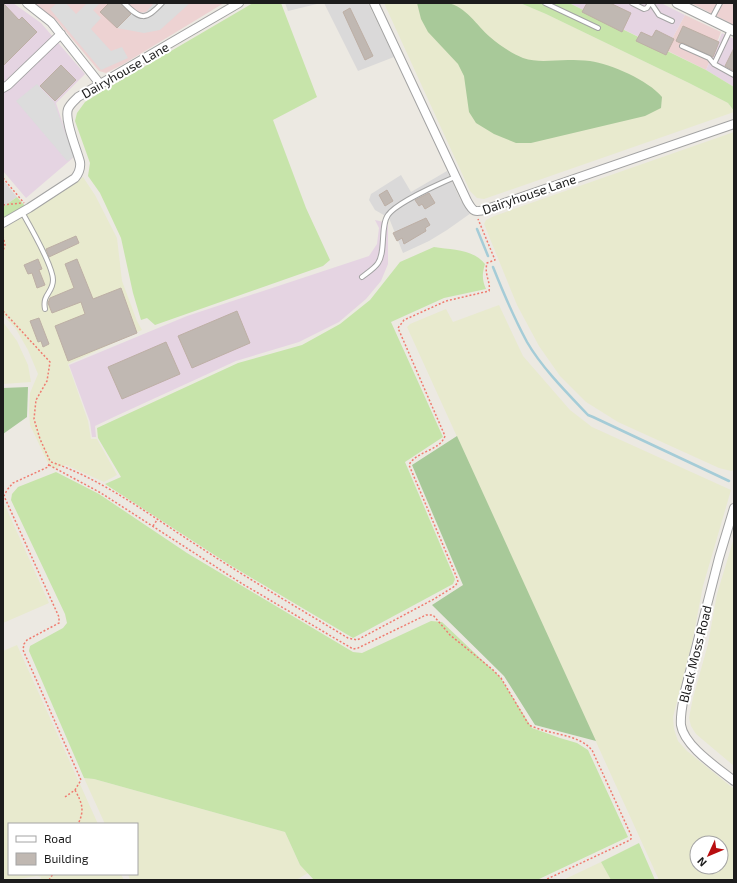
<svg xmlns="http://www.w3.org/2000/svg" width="737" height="883" font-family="'Exo 2',sans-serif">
	<rect width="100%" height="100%" fill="#ece9e2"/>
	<path fill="#dad9d9" d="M285,3H321L288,11Z
		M324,3H368L394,57L358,71Z
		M447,171L461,201L471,213L447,230L429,241L403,253L389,218L375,210L369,200L371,194L401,175L411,192Z
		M3,180L17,197L3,207Z"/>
	<path fill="#edd2d2" d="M33,3H224L122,65L106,73L99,71L57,21Z
		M691,3H734V25Z
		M685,15L721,32L706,70L666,50Z"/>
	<path fill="#e5d4e2" d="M3,3H13L41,23L85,74L56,103L74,157L26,198L3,171Z
		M569,3H661L685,15L666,50Z
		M722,33L734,39V87L706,70Z
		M375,220L388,223V264L381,281L366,299L339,322L299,342L236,361L116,416L95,426L96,437H92L90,422L69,365L187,316L369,256L377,244L379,228Z"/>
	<path fill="#e8eace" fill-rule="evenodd" d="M384,3H520L546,14L689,83L728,103L734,112L484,199L477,198L470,191Z
		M734,132V470L731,471L719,468L618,422L586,402L560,376L539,346L517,305L484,224L486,220L494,216Z
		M83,177L95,195L117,238L122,281L137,321L142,330L68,364L88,421L91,439H97L117,475L104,482L66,465L53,469L47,461L30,425L29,411L30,393L38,374L28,350L16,329L3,315V229Z
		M499,305L523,356L570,410L592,427L731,490L703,586L692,643L673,717L674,729L678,741L687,751L734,789V880H659L407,327L410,324L446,309L453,322ZM697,843H721V867H697Z
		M3,322L17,341L28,365L31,382L3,384Z
		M3,501L49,603L3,623Z
		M734,538V766L696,734L691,726L689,718L693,698L708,644L717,594Z
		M17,645L98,824H9V874H121L124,880H40L41,877L37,876L12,880H3V651Z
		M84,778L94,779L285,832L300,865L308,873L296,880H130L128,874H137V824H105Z
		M601,862L611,880H563Z"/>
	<path fill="#c7e4aa" d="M253,3H281L317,97L273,120L306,208L330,260L323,266L155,325L147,318L141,320L133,293L121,238L100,193L88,176L90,163L75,121L77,113L85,102L101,92Z
		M520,3H569L706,70L734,87V111L728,103L689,83L546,14Z
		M17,197L25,206L3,219V207Z
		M434,247C452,250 473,249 485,264C482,274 482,280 486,289L444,298L391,322L443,437L405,462L455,579L453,584L353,638L230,565L105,484L121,477L98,438L97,428L238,363L302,345L340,324L370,300L400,262Z
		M56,472L99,494L187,553L353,652L362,653L431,621L442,622L500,677L532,728L560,738L577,743L588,750L628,837L537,880H314L300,865L285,832L94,779L84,778L29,651L30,646L63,628L67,623L65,614L11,500L12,494L18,487Z
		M639,843L655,880H611L601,862Z"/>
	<path fill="#a8c999" d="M417,3C427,3 438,1 447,3C466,6 477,26 490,37C499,45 511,53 523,58C538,63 553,60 568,60C575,60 583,60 590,61C611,64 648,80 662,97L661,108L645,116L531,143H516L494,134L476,123L469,112L464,76L458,64L428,32L421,19Z
		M28,387L27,417L3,434V388Z
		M457,436L596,741L535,725L504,676L432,605L463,585L412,465Z"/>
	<path fill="#dcdcdc" d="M57,3H66L76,14L87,3H100L93,10L101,18L91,29L111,51L122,47L128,58L101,70L50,9Z
		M154,3H190L160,30L144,33L117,28L131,14L146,12Z
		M37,84L54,102L74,157L67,161L16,101Z"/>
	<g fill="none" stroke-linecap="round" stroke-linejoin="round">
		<path stroke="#a5ccd7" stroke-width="2.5" d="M477,229L488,256
			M493,267C503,292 514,318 527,342C542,368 568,394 588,415L593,417L729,481"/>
	</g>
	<path fill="#c0b8b2" stroke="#bdafa5" d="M3,3L19,20L22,17L37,32L3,66Z
		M109,3H120L131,14L117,28L100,12Z
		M587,3H610L631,13L622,32L582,12Z
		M350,8L373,56L365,60L343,12Z
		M683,26L719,42L713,57L683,43H680L676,41Z
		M656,30L674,39L666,55L636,41L641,32L652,37Z
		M734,48V71L725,66Z
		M61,65L76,80L55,101L40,86Z
		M387,190L393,201L385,206L379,195Z
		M429,193L435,203L425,209L422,204L419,206L415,200Z
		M426,218L430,225L425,228L426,231L404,244L402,238L397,241L393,233Z
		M76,236L79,243L49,257L46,249Z
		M38,259L42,269L39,270L45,285L37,288L32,273L28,274L24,265Z
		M77,259L93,299L121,288L137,333L68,361L55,326L85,314L81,302L52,313L48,303L50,298L74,288L65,264Z
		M237,311L250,343L192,368L178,336Z
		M39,318L49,344L43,347L41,341L38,342L30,321Z
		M166,342L180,374L122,399L108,367Z"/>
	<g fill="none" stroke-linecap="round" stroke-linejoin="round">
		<defs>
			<path id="service" d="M124,3C141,20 145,21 162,3
				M545,3L598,28
				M632,3L644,9L647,8L650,3
				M651,3L659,15L672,21
				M711,20L720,3
				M682,46L709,58L714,64L734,75
				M714,64L730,30
				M22,212C30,226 53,266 53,280C53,293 42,294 45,309
				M362,277C367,273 375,268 378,263C386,252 380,226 388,215C396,203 441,183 455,177"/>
			<path id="minor" d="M27,3L51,22L100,84
				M374,3L467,201C473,212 475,213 487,209L734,124
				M3,88L8,85L61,34
				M3,223L29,208L75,178C79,173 81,169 80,162C77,150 64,120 68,109C70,104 75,100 78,97L239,3
				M734,508L719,558L685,691C683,703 680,714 681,725C684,746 718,768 734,781"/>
			<path id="tertiary" d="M677,3L734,31"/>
		</defs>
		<use href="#service" stroke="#a3a3a3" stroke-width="6"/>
		<use href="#minor" stroke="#a3a3a3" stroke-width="10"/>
		<use href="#tertiary" stroke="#a3a3a3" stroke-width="11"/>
		<path stroke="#ef7c70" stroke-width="1.5" stroke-dasharray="2 2" stroke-linecap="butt" d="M3,178L24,203
			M3,205L21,203
			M3,236L5,245L3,251
			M3,311L50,362L47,381L36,400L34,419L40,439L50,461
			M51,462C104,480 151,516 198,546C247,578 298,608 348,638L357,640L359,639L434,599L455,586L458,582L457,578L409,465C416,451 440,451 445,436L398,328L404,320L446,301L489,291C491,282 484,275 487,263L495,260L478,219
			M49,464L48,467L13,483L7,490L4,496L59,617V623L27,640L24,644L23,650L81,780L75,790L65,797
			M49,465L101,493L241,583L353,649L358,648L426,615H433L450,635L492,669L501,678L529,725C549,735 577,733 592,750L631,835V839L628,841L545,880
			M153,526L157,520
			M75,790C82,803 85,810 78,824
			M49,880L53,874"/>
		<use href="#service" stroke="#fff" stroke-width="4"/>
		<use href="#minor" stroke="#fff" stroke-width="8"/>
		<use href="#tertiary" stroke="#fff" stroke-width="9"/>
	</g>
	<g text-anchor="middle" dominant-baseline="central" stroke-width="4" stroke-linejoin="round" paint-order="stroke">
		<g font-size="13" fill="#1c1c1c" stroke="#fff">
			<text transform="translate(125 70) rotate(-30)">Dairyhouse Lane</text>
			<text transform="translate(529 194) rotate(-19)">Dairyhouse Lane</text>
			<text transform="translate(695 654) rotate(-76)">Black Moss Road</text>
		</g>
	</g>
	<rect width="737" height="883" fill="none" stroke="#1c1c1c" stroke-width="8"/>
	<rect x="8" y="823" width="130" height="52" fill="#ffffff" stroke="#a4a4a4"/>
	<rect x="16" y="836" width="20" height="6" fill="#ffffff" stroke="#a4a4a4"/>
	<text x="44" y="843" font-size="12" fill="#1c1c1c">Road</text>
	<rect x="16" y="853" width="20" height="12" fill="#c0b8b2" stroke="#a4a4a4"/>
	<text x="44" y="863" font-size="12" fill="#1c1c1c">Building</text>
	<g transform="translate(709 855) rotate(226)"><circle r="19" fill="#ffffff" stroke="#a4a4a4"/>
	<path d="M0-3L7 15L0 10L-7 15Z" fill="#b90e10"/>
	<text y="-6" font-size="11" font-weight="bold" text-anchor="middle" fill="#1c1c1c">N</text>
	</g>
</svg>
